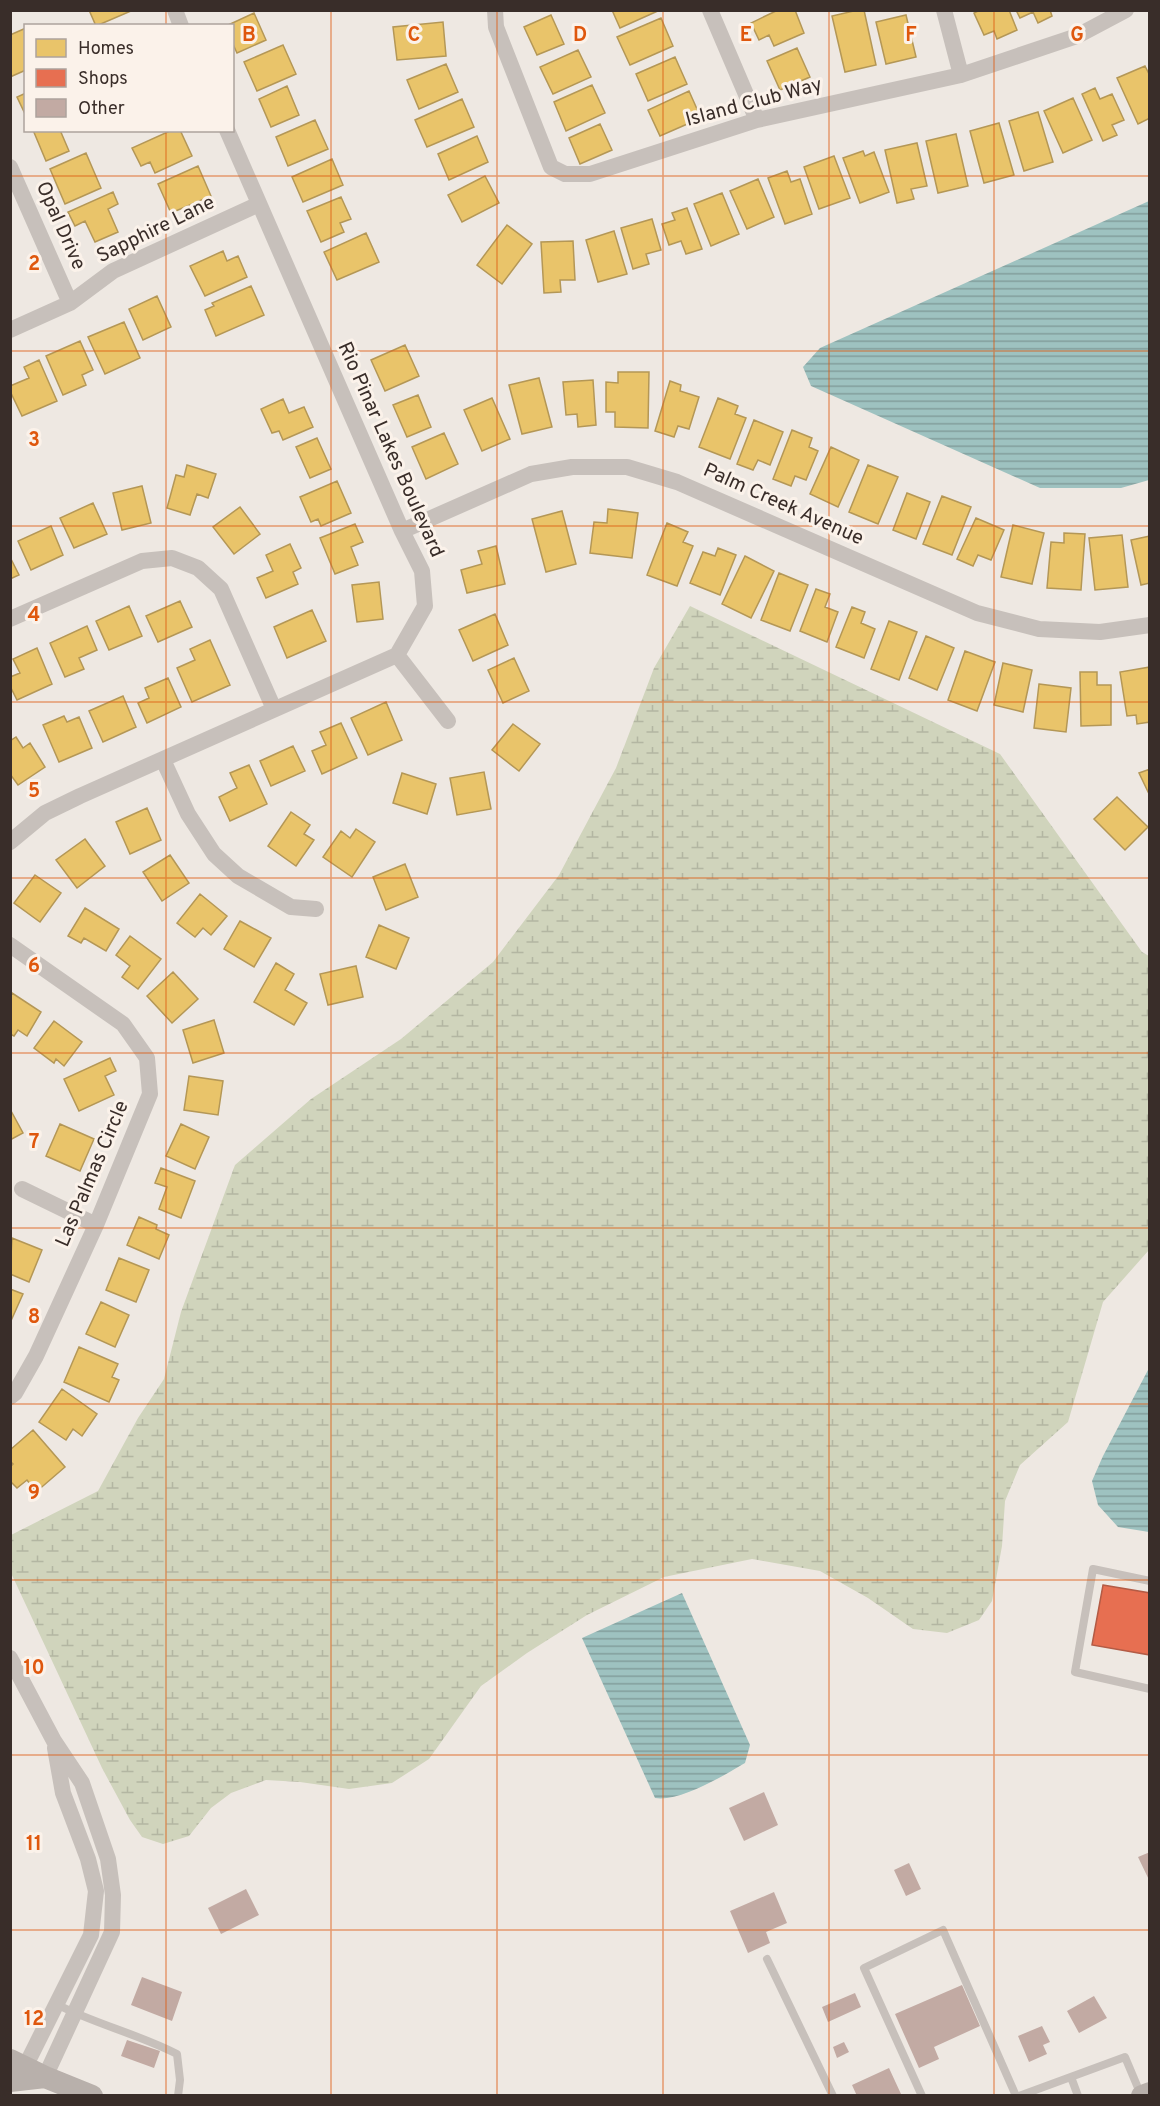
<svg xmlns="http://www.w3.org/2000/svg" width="1160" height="2106" font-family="Overpass,sans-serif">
	<defs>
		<pattern id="wetland-marsh" width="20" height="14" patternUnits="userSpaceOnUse" patternTransform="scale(1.5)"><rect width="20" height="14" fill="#d0d4bc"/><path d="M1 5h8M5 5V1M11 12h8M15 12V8" fill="none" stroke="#b3b6a2"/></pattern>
		<pattern id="water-rules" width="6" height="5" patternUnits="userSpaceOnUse" patternTransform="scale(1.5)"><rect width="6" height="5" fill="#9ec2c0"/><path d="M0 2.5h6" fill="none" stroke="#829e9c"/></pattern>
	</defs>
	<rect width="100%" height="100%" fill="#eee8e2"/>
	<path fill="url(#wetland-marsh)" d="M690,606L1000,754L1142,952L1149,956V1250L1103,1302L1068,1422L1020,1465L1005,1501L1002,1546L992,1601L979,1620L947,1633L913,1629L868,1598L820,1571L752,1559L664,1577L587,1615L527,1653L481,1686L429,1759L392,1783L349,1789L300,1782L266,1780L231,1793L211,1808L189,1836L163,1844L142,1837L130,1820L102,1768L11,1573V1535L98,1491L138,1418L164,1379L181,1312L235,1165L311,1099L401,1039L493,962L559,875L616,768L654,668Z"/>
	<path fill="url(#water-rules)" d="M1149,201V480L1121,488H1040L811,386L803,367L820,348Z
		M1149,1368V1532L1118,1527L1098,1505L1092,1481L1103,1456Z
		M682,1593L750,1745L745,1763C723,1776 680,1802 655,1798L582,1638Z"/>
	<path fill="#e9c46a" stroke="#b49756" stroke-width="1.5" d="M89,10H130L131,11L96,26Z
		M612,10H660L620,28Z
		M778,10H795L804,33L774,46L769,35L759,40L751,23Z
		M858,10H864L876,65L845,72L832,16Z
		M980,10H1009L1017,30L997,39L994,31L984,35L974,13Z
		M1016,10H1050L1052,16L1038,23L1033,12L1020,18Z
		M254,13L266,40L237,53L232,42V26H226Z
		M551,15L564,44L537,55L524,27Z
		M906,15L916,57L886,64L876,22Z
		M661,18L673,46L630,65L617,37Z
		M443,22L446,56L397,60L393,27Z
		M26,28V70L10,77V35Z
		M283,45L296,74L257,91L244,62Z
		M797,48L810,77L780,90L767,61Z
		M578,50L591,77L553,94L540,67Z
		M675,57L687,84L648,101L636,74Z
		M446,64L458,92L419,109L407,80Z
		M1145,66L1150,76V118L1138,124L1117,78Z
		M592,85L605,113L566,131L554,102Z
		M287,86L299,115L271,127L259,99Z
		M1095,88L1100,99L1112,94L1124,120L1112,125L1117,135L1103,141L1082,94Z
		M689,91L701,118L660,136L648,110Z
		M26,93V116L17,97Z
		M1073,98L1092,140L1063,153L1044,111Z
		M462,99L474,127L427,147L415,120Z
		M1038,112L1053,162L1024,171L1009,121Z
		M315,120L328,149L288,166L276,137Z
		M999,123L1014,175L984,183L970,131Z
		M600,124L612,150L580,164L569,138Z
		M33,130H60L69,151L46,161Z
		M172,130H180L192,156L155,173L150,162L141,166L132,148Z
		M956,134L968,186L938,193L926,141Z
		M477,136L488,162L449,180L438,154Z
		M917,143L927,186L911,189L914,199L897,203L885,150Z
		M863,151L865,156L874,152L889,192L860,203L843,158Z
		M86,153L101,188L65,204L50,169Z
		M834,156L850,198L819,209L804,167Z
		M332,159L343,185L303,202L292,177Z
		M198,166L211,196L171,213L158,184Z
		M787,171L791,182L800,179L812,214L785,224L768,178Z
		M485,176L499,203L462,222L448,195Z
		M758,179L774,217L747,229L730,191Z
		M113,192L118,204L108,209L118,232L95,242L85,221L75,226L68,212Z
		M722,193L739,234L711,246L694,204Z
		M341,197L351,219L340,223L344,232L321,242L307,211Z
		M687,208L702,249L686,254L681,241L669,245L662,224L675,220L672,213Z
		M652,219L661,250L646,254L649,264L633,269L621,228Z
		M507,225L532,244L502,284L477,265Z
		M614,231L627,274L598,282L586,240Z
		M366,233L379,262L337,280L324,252Z
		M573,241L575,280H560L561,292L544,293L541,242Z
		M223,251L227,261L238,256L247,277L205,296L190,266Z
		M251,286L264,315L216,336L205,310L214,306L212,303Z
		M157,296L171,327L143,340L129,309Z
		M124,322L140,358L105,374L88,337Z
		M80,341L93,370L82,375L86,385L63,395L46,356Z
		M405,345L419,376L385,391L371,360Z
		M39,360L57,401L22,416L10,391V386L29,378L24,367Z
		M618,372H649L648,428L615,427V412H606V382L618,383Z
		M539,378L552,427L522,434L509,385Z
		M593,380L596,425L578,427L577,414L566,415L563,382Z
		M670,381L681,385L680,391L699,397L689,429L678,426L674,437L655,431Z
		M418,395L431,427L407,437L393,405Z
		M492,398L510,439L482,451L464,410Z
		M718,398L738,406L735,414L746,418L730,459L699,447Z
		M283,399L289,413L304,407L313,427L283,440L279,431L272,433L261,409Z
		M754,420L783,432L770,465L758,460L753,470L737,464Z
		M792,430L812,438L809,447L818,451L806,480L795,476L791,486L773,479Z
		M444,433L458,464L426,479L412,447Z
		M317,438L331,469L310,478L296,447Z
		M831,447L859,460L838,507L810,494Z
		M187,465L216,474L208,498L197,494L190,515L167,508L176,475L184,477Z
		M868,465L898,477L878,524L849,512Z
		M337,481L351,513L321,526L318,519L311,522L300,497Z
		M142,486L151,523L122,530L113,493Z
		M907,493L930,502L916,539L893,530Z
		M942,496L971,507L952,555L923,544Z
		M93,503L107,534L74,548L60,518Z
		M240,507L260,534L234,554L213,527Z
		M608,509L638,513L632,558L590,553L594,522L607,523Z
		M562,511L576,564L546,572L532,519Z
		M976,518L1004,530L991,560L978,555L973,566L957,559Z
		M667,523L688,532L683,542L693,546L677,586L647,575Z
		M355,524L363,542L351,547L358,565L335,574L320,538Z
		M1013,525L1044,533L1032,584L1001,577Z
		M51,526L63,555L31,570L18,541Z
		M1064,533L1085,534L1081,590L1047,588L1051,542L1064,543Z
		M1122,535L1128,587L1095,590L1089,538Z
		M1150,536V583L1141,585L1131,540Z
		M290,544L301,568L293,572L298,584L266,598L257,578L273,571L266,555Z
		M496,546L505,584L467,593L461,570L482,564L478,551Z
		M718,548L736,555L720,595L690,583L703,552L715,556Z
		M745,556L774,571L751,618L722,604Z
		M10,557L19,575L10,579Z
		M779,573L808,585L790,631L761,620Z
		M379,582L383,619L357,622L352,585Z
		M816,589L830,594L825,607L838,612L827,642L800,631Z
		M180,601L192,627L158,642L146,616Z
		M129,606L142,636L109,650L96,621Z
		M852,607L865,612L861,623L875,629L864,658L836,647Z
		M312,610L326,641L287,658L274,627Z
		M495,614L508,645L473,661L459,630Z
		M889,621L917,632L899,680L871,669Z
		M87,626L97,650L79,658L84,669L65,677L50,643Z
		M926,636L954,648L937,690L909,678Z
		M210,640L230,685L192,702L177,668L195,660L190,649Z
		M37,648L52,684L17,700L10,686V677L20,673L13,659Z
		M965,651L995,662L977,711L948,700Z
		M514,658L529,691L503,703L488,670Z
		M1003,663L1032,670L1023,712L994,705Z
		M1150,667V722L1137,724L1136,715L1127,716L1120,672Z
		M1080,672H1097V685H1111V725L1081,726Z
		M168,678L181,707L147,723L138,703L149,698L145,688Z
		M1039,684L1071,688L1066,732L1034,728Z
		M123,696L136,727L103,742L89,711Z
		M386,702L402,740L368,755L351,718Z
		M64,716L67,722L79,717L92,748L59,762L43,725Z
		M341,723L357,758L322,774L312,751L326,745L320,732Z
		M513,724L540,744L519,771L492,750Z
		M16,737L23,748L30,743L45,767L18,785L10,774V741Z
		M293,746L305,771L271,786L260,761Z
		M249,765L267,804L230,821L219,797L237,788L230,773Z
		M1150,769V796L1139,773Z
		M484,772L491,809L457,815L450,778Z
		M402,773L436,784L427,814L393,803Z
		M1117,797L1148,827L1125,850L1094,819Z
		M147,808L161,840L130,854L116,822Z
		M291,812L310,825L304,834L314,840L296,866L268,846Z
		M356,829L375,842L352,877L323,857L341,831L350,838Z
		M85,839L105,866L77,888L56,860Z
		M170,855L189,883L162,901L143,872Z
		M405,864L418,897L386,910L373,877Z
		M35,875L61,893L40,922L14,903Z
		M200,894L227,916L211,935L203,928L195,937L177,923Z
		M85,908L119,929L106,951L84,938L81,943L68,936Z
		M240,921L271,938L254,967L224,949Z
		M379,925L409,938L396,969L366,957Z
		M130,936L161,959L138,989L122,977L130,966L116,955Z
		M276,963L294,974L285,990L307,1003L294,1025L254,1002Z
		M356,966L363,997L328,1005L320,974Z
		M173,972L198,999L172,1023L147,996Z
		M12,993L41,1012L27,1036L18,1030L14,1036L10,1034V996Z
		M214,1020L224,1053L193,1063L183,1030Z
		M54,1021L82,1042L64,1066L56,1059L54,1063L34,1048Z
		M110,1058L116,1071L105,1076L114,1095L79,1111L64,1079Z
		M189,1076L223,1081L218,1115L184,1110Z
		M10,1109L23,1133L10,1140Z
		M60,1124L94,1139L80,1171L46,1156Z
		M181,1124L209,1137L195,1169L166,1156Z
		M161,1168L195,1181L181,1218L159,1209L167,1187L155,1183Z
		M139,1217L157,1225L156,1229L169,1235L159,1259L127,1245Z
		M12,1238L42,1250L29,1282L10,1274Z
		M119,1258L149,1270L136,1302L106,1290Z
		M10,1289L23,1294L10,1323Z
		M101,1302L129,1315L115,1347L86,1334Z
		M79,1347L118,1364L112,1377L119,1380L109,1402L64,1382Z
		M62,1389L97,1414L82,1436L73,1429L66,1440L39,1422Z
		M33,1430L65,1467L36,1492L27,1480L17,1488L10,1481V1467L13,1464L10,1461V1450Z"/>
	<path fill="#e76f51" stroke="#b35b45" stroke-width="1.5" d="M1103,1585L1150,1593V1655L1092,1645Z"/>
	<path fill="#c2aaa3" d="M764,1792L778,1825L744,1841L729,1808Z
		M1150,1852V1882L1138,1857Z
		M909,1863L921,1889L906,1896L894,1870Z
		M246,1889L259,1915L221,1934L208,1908Z
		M774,1892L787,1923L766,1932L770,1943L748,1953L730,1911Z
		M142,1977L182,1992L172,2021L131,2005Z
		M962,1985L980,2026L934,2047L939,2059L919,2068L895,2014Z
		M855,1993L861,2007L828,2022L822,2007Z
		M1094,1996L1107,2018L1079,2033L1067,2011Z
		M1042,2026L1050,2042L1043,2045L1047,2054L1029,2062L1018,2036Z
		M127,2040L160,2051L154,2068L121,2056Z
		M844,2042L849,2052L837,2058L833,2047Z
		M889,2068L901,2094L857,2096L852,2085Z"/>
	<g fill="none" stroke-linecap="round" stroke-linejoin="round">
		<path stroke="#c7c0bb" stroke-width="8" d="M1150,1581L1093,1569L1075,1672L1150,1689
			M767,1959L833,2096
			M56,2004C95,2024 138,2034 177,2054L180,2080L178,2096
			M1071,2077L1078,2096
			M922,2096L864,1968L943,1930L1016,2096
			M1019,2096L1125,2057L1141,2095"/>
		<path stroke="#c7c0bb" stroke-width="16" d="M175,10L181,26
			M495,10L496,27L551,167L565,174H590L757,120L961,75L1077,36L1126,10
			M710,10L757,120
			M944,10L961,75
			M10,167L70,303
			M10,330L70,303L113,271L259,204
			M402,531L531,474L572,467H627L677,482L977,613L1039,629L1100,632L1150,625
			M10,619L142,561L172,558L198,568L221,589L274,709
			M397,655L448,721
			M163,760L188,814L214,854L238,876L291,907L316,909
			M10,842L45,813L80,796L397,655L425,606L422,571L402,531L227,130
			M10,945L123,1024L147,1058L150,1094L96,1225L36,1356L15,1393L10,1397
			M22,1189L96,1225
			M10,1658L54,1741L82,1783L108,1859L113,1895L112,1932L45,2077
			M25,2067L91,1935L96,1891L88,1859L63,1793L55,1748"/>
		<path stroke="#b8b0ab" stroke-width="22" d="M10,2060L45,2077L92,2096
			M10,2081L45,2077
			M1142,2096L1150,2093"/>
	</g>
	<path fill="none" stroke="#df570d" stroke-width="1.5" stroke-opacity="0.55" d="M166,10V26M331,10V2096M497,10V2096M663,10V2096M829,10V2096M994,10V2096M166,130V2096M10,176H1150M10,351H1150M10,526H1150M10,702H1150M10,878H1150M10,1053H1150M10,1228H1150M10,1404H1150M10,1580H1150M10,1755H1150M10,1930H1150"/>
	<g text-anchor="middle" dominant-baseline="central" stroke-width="6" stroke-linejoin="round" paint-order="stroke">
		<g font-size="20" fill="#392d29" stroke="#fbf2ea">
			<text transform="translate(754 103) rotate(-15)">Island Club Way</text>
			<text transform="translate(60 226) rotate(66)">Opal Drive</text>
			<text transform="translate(156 230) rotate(-26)">Sapphire Lane</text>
			<text transform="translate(390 450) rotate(66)">Rio Pinar Lakes Boulevard</text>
			<text transform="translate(783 505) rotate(24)">Palm Creek Avenue</text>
			<text transform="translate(93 1174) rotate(-67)">Las Palmas Circle</text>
		</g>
	</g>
	<g font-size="20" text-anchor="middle" font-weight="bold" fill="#df570d" stroke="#fbf2ea" stroke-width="6" stroke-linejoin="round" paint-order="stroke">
		<text x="249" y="41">B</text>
		<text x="414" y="41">C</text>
		<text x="580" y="41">D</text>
		<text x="746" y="41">E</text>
		<text x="911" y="41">F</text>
		<text x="1077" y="41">G</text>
		<text x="34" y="270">2</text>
		<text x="34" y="446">3</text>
		<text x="34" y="621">4</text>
		<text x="34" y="797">5</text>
		<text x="34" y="972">6</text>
		<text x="34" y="1148">7</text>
		<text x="34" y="1323">8</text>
		<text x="34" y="1499">9</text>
		<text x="34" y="1674">10</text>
		<text x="34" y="1850">11</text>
		<text x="34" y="2025">12</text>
	</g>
	<rect width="1160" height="2106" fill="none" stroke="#392d29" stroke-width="24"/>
	<rect x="24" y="24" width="210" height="108" fill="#fbf2ea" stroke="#ada39d" stroke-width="1.5"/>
	<rect x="36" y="39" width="30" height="18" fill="#e9c46a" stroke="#ada39d" stroke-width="1.5"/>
	<text x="78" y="54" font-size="18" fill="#392d29">Homes</text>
	<rect x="36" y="69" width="30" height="18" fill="#e76f51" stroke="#ada39d" stroke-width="1.5"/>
	<text x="78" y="84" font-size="18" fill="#392d29">Shops</text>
	<rect x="36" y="99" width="30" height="18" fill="#c2aaa3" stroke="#ada39d" stroke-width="1.5"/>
	<text x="78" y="114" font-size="18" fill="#392d29">Other</text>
</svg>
